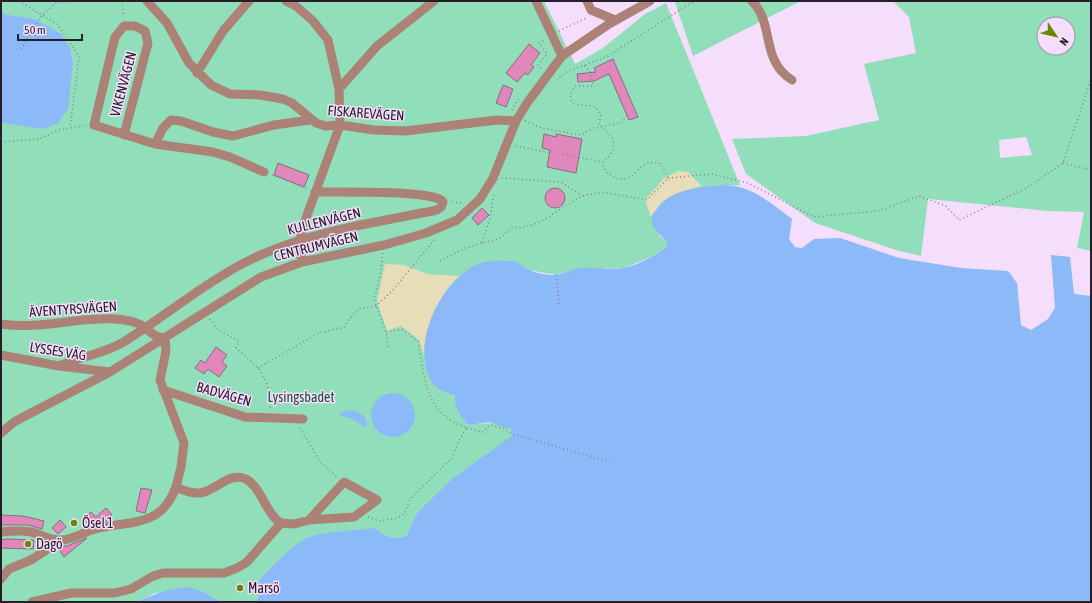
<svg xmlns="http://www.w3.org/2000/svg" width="1092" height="603" font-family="'Asap Condensed',sans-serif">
	<rect width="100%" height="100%" fill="#f5ddfc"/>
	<path fill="#90dfba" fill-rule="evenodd" d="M1,1H544L575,64L603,48L645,14L666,3L740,185H726L659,235L667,242V247L651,257L624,268H577L556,275L529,270L514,261L484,262L459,276L442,296L432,316L425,337L469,425C484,423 504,420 514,435L417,513L406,536L399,539L311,536L283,556L266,572L262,590L256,602H221L204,592L155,593L137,602H1V123L17,125L71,75L73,62L70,48L35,19L3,14L1,10Z
		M679,1H801L693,56L675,2Z
		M893,1H1088L1091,4V251L1077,248L1084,212L1048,211L928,199L921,256L896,250L815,223L746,174L732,139L806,136L879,120L864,64L916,53L909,17ZM1044,24H1068V48H1044ZM1026,137L1032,155L1000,158L999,140Z"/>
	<path fill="#e7ddb8" d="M679,171L688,172L702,186L682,192L663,201L651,217L645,200L664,178Z
		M385,264L404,265L427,274L459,276C439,300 426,324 424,355L419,340L401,326L387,331L377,301Z"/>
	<path fill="#8cb9f7" d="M1,10L4,14L35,19L61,34L70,48L73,62L68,109L58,123L44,129L1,123Z
		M726,185C752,186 772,204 792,219L789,239L795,247L802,248L814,239L840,238L899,258L961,268L1008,271L1017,283L1021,325L1031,330L1048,319L1055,308L1051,255L1070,257L1074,294L1091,296V602H256L262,590L258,582C267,570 298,539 312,536C332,531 354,531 374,528C385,536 392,541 406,536L417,513L452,479L513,435L510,429L489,422L469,425C460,416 454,408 455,395C433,390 427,380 425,359C420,325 449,271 484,262C492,260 504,261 512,261C518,261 523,267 528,269C535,273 546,275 554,275C562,275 570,269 578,268C593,266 608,270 623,268C639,265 655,255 667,247V242L653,227L651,217C655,212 658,206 663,202C678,188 707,186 726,185Z
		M371 415a22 22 0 1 1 44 0a22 22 0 1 1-44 0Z
		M351,410C359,412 368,417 367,426L365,427L352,419L339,415L345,411Z
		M189,587L204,592L221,602H137C154,594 170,588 189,587Z"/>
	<path fill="#e087bc" stroke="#8b6b7d" d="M529,44L540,53L531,65L534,67L528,75L525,73L517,82L506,73Z
		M613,59L638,117L629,120L609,74L594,81L578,82L577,74L596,72L594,68Z
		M503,85L513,89L506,107L496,103Z
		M544,134L556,137V134L582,139L576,173L547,167L550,150L542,148Z
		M278,163L309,175L304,187L274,175Z
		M545 198a10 10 0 1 1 20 0a10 10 0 1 1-20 0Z
		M482,208L489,215L478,225L472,218Z
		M216,347L227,355L222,362L227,366L219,377L208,369L204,374L195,368L201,360L205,363Z
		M141,488L152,490L145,513L136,511Z
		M106,508L112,515L106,521L89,525L83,519L91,512L96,517Z
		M1,515L23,516L44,521L42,529L28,525H1Z
		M60,520L66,527L58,534L52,528Z
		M87,538L64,557L59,549L64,546H67Z
		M7,539L34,540L33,549L1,548V540Z"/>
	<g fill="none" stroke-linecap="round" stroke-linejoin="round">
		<path stroke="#8c7c91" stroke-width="1.5" stroke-dasharray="1 3" stroke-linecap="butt" d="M19,1L57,24L79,56L70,128
			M122,1L124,17
			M559,31L586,18
			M42,40L31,33L42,15L56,3L69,1
			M21,49L31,33
			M585,65L608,56L694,1
			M541,68L538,65L547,54L539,43L546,39
			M512,110L519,98
			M525,121L542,128L581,135L594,128L620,123L627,117
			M1,142L39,139L59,130L87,125
			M516,146L551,153
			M563,154L602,162
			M1063,163L1091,170
			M272,175L308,189
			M502,178L561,182L582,196
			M668,178L712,174L748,183L814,217L878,211L919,196L946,206L959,220L1025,189L1063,163L1091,79
			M494,195L490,219L482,243L499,239L511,228L516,227L522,228L540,222L582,196L602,192L647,200L668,178L661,164C642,157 639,174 626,179H618L606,172L602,163C610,156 619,146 610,135C607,131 602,129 599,124L601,115C599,112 597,109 595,107C587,103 560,110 575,86H593L591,73L584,65L568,71L557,79
			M452,202L462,203
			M383,253L380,275L374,299L386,332L388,348
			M440,261L463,249L482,243
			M556,275L559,304
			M210,319L218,330L239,341L236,348C259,367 271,378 270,409
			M258,368L319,333L344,327L354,313L360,309L376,306L392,291L435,239
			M300,428L321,463L337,477
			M467,428L483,432L490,425L506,429L512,434L610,462
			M368,517L381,521L397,518L404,514L410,500L416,493L452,458L459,440L467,428C424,413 425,379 418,341L402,329L386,332"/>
		<path stroke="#ac8176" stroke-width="9" d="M147,1L167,23L189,63L211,85L230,94L260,95L283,99L292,103L316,123L325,126L340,125L374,130L405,131L497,120L516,121
			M286,1L296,6L313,21L328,40L339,89
			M536,1L562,56
			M587,1L591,10L615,20
			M752,1C775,24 760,60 792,80
			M197,73L223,31L249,1
			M124,135L148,43L145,31L135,26H124L115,37L94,125L155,144L213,152L230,157L264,172
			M155,144L163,128L171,120L181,121L213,132L233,136L274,125L310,120
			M302,262L299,247L302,229L340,125L339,89L377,46L434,1
			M1,324C40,330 76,317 115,319C125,320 136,321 144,327C152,333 154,337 165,338L166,351L160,380L184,443L181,467L176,487C183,490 191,494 200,493C216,491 229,471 246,479C262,488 265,513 281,523L247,562L237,568L224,573H163L153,576L131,589L115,593H71L32,602
			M1,355L59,366L110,372
			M59,366C80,357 102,354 122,343C169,314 212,276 263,254C318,230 379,222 437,210L441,207L443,202C438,190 333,192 315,192
			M163,390L245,417L303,419
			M1,433L14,422L27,415L110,372L261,277L302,262L384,245L426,233L457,220L480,199L493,178L516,121L527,103L562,56L609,24L650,1
			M281,523L294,524L309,520L344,482L377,500L354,517L309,520
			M1,532C11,531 21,530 31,532C40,534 51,541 61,540C72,540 84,532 95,529C131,520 161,528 176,487
			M1,579L9,569L31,560L60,541"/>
	</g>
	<g fill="#698700" stroke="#f5ddfc" stroke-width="1.5">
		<circle cx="74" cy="523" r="4"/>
		<circle cx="28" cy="544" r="4"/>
		<circle cx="240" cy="588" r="4"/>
	</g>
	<g text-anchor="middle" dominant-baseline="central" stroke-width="3" stroke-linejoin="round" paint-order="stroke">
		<g font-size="14" fill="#261e29" stroke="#f5ddfc">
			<text transform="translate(123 84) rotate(-75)">VIKENVÄGEN</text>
			<text transform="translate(366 113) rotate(4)">FISKAREVÄGEN</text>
			<text transform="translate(324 221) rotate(-14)">KULLENVÄGEN</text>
			<text transform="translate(316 246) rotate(-14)">CENTRUMVÄGEN</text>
			<text transform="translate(73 309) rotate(-4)">ÄVENTYRSVÄGEN</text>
			<text transform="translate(58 351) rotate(9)">LYSSES VÄG</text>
			<text transform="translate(224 394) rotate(16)">BADVÄGEN</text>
		</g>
		<g font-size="14" fill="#1e4d39" stroke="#f5ddfc">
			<text x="301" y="397">Lysingsbadet</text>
		</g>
		<g font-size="14" fill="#261e29" stroke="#f5ddfc" text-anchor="start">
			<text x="82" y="523">Ösel 1</text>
			<text x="36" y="544">Dagö</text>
			<text x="248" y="588">Marsö</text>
		</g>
	</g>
	<rect width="1092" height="603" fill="none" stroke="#261e29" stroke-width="4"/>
	<g transform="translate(1056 36) rotate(125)"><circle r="19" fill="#f5ddfc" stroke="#a291a8"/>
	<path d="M0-3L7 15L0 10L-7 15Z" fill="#698700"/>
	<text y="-6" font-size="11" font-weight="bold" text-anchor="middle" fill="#261e29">N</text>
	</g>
	<path d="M18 34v6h64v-6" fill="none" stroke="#261e29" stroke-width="2"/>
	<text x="24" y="34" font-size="12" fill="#261e29" stroke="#f5ddfc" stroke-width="3" paint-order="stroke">50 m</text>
</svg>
